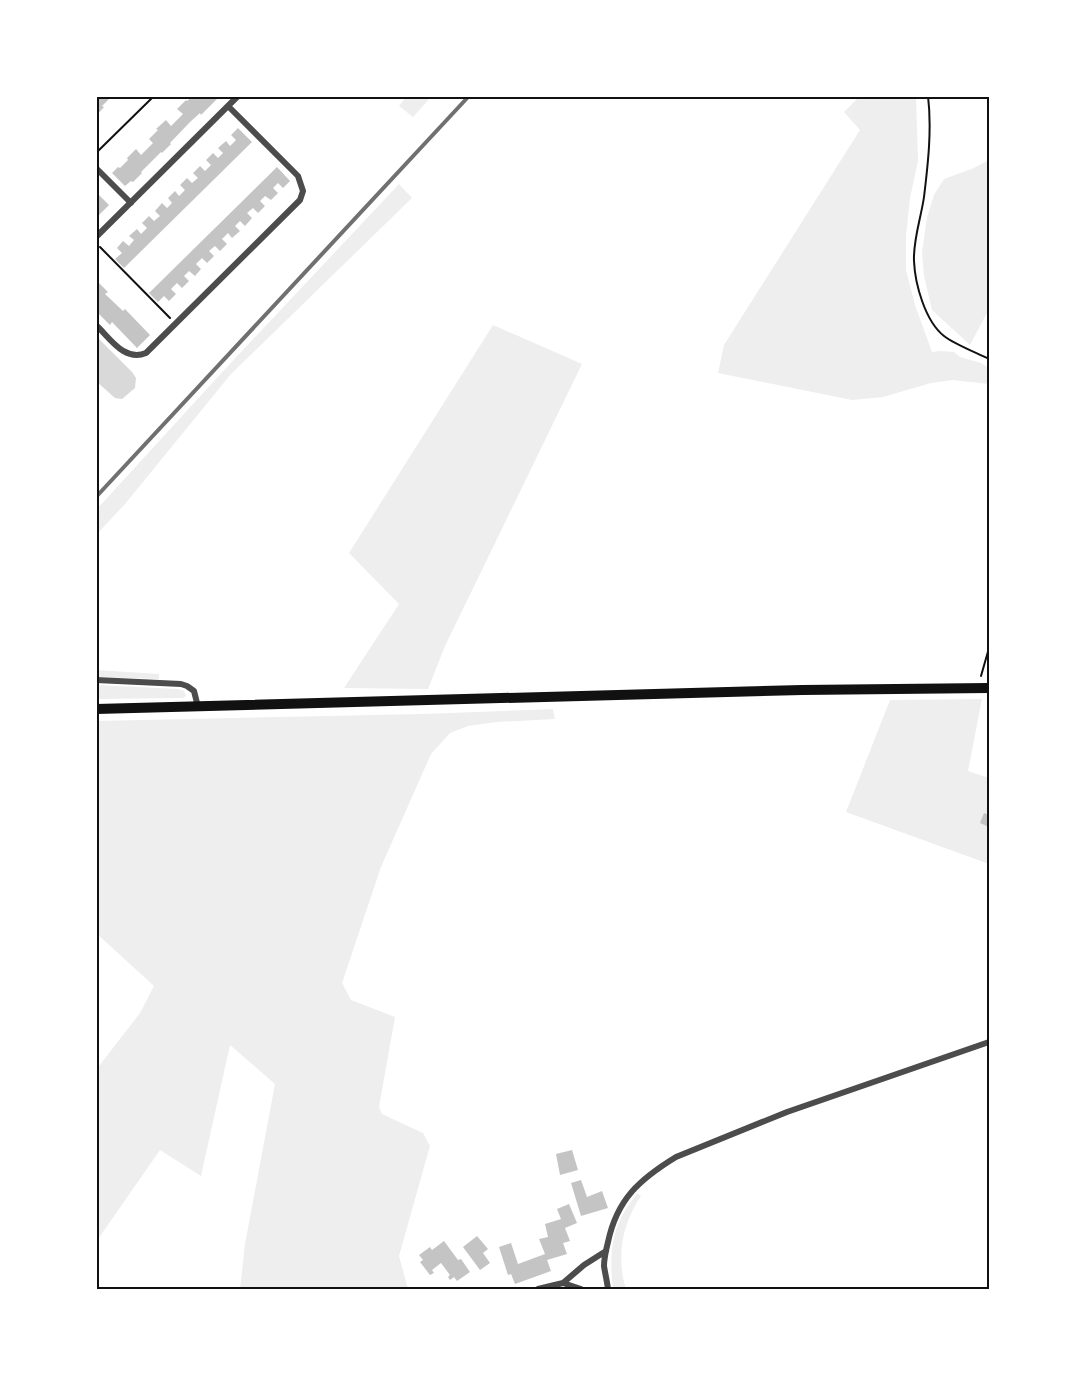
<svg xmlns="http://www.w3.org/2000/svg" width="1085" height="1385" font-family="'Noto Serif',serif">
	<rect width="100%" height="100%" fill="#fff"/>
	<path fill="#eee" d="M407,96H432L413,117L399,106Z
		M860,96H916L918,161L910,198L906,236V270L915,305L932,352L940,351L954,352L960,357L981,363L989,368V384L952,380L931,383L883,397L852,400L718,373L724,345L860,130L844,112Z
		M989,160V309L970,345L932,310L924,276L922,252L927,217L934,195L944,179L974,168Z
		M399,184L412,198L231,374L125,504L96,535V510L226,368Z
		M493,325L582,364L445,646L428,689L344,688L399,604L349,553Z
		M96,670L159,674V679L96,677Z
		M96,685L178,689L184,691L186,696L183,698L96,699Z
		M982,699L968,771L989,778V864L846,812L890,700Z
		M553,709L555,719L496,722L468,726L450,733L431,754L381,867L342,983L351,1000L395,1017L379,1107L382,1114L423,1133L430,1146L399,1256L408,1289H240L245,1244L275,1084L230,1045L201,1176L160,1150L96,1242V1070L140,1013L154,986L96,933V721L422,714Z
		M637,1193L641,1196C622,1224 616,1257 626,1289H613C610,1265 610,1240 621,1218C625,1209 632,1201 637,1193Z"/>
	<path fill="#d9d9d9" d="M96,336L132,372L136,378L135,388L122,399L115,398L96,381Z"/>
	<path fill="#c4c4c4" d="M96,96H112L102,106L104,107L96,116Z
		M193,96H200L202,98L204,96H220L201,115L200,113L190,122L170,143L171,144L162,153L161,152L141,172L142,173L133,182L131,181L125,186L112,173L118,167L120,168L128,160L127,158L136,149L141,155L153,143L149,139L158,130L156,129L166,120L171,126L183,114L177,109L186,100L187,101Z
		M238,128L252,142L124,268L115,259L122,253L117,248L123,241L129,246L134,240L129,236L137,229L141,234L147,228L142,223L149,216L154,221L160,216L155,211L162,203L167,208L172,203L168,198L175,191L179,196L185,190L180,185L187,178L192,183L198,178L193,173L200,166L205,171L211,165L206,160L213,153L218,158L223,153L218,148L226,141L230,146L236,140L231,135Z
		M277,167L290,181L283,188L278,183L273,188L278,193L271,200L265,196L260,201L265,206L258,213L253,208L247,213L252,218L245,226L240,221L235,226L240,231L232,238L228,233L222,239L227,244L220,251L215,246L209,251L214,256L207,263L202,258L196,264L201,269L195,276L189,271L184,276L189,281L182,288L177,283L171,289L176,294L169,301L164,296L158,302L149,293Z
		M96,192L109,205L97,217L96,215Z
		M96,280L108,292L105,294L123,311L125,309L150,335L137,348L112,322L110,325L96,311Z
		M984,813L989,815V827L980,823Z
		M572,1150L578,1170L560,1175L556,1154Z
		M581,1180L587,1197L602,1191L608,1208L581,1216L571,1183Z
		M569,1204L577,1223L565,1228L570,1241L563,1243L567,1254L547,1260L551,1271L515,1284L511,1274L508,1275L499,1247L511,1243L518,1264L545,1254L539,1239L548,1237L545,1224L561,1219L557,1209Z
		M477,1236L488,1249L483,1253L490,1263L480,1270L463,1247Z
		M444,1241L458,1260L461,1259L470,1272L457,1281L454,1277L450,1280L448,1277L450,1275L441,1263L432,1270L434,1273L430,1275L420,1262L423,1260L419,1255L430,1247L432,1250Z"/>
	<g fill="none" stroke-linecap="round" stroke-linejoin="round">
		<path stroke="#111" stroke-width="2" d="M928,96C932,129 928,164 924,197C921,218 913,240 914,261C915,284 925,321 944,336C954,344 977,353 989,359
			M96,153L154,96
			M100,247L170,318
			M981,676L989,648"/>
		<path stroke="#4c4c4c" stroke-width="6" d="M96,168L131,203
			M96,237L238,96
			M96,325C110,338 124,362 146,353L300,200L303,191L298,176L228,106
			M96,680L181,684L187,686L194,691L198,707
			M563,1283L581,1289
			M538,1289L563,1283L584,1265L606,1251
			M608,1289C607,1281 605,1273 604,1266C604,1258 606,1250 608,1242C617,1199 640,1179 676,1157L787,1112L989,1042"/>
		<path stroke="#111" stroke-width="10" d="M96,709L802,690L989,688"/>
		<path stroke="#707070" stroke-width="4" d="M96,497L469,96"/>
	</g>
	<rect width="1085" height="1385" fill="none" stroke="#ffffff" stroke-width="195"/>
	<rect x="98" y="98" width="890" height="1190" fill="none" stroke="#111" stroke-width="2"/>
</svg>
